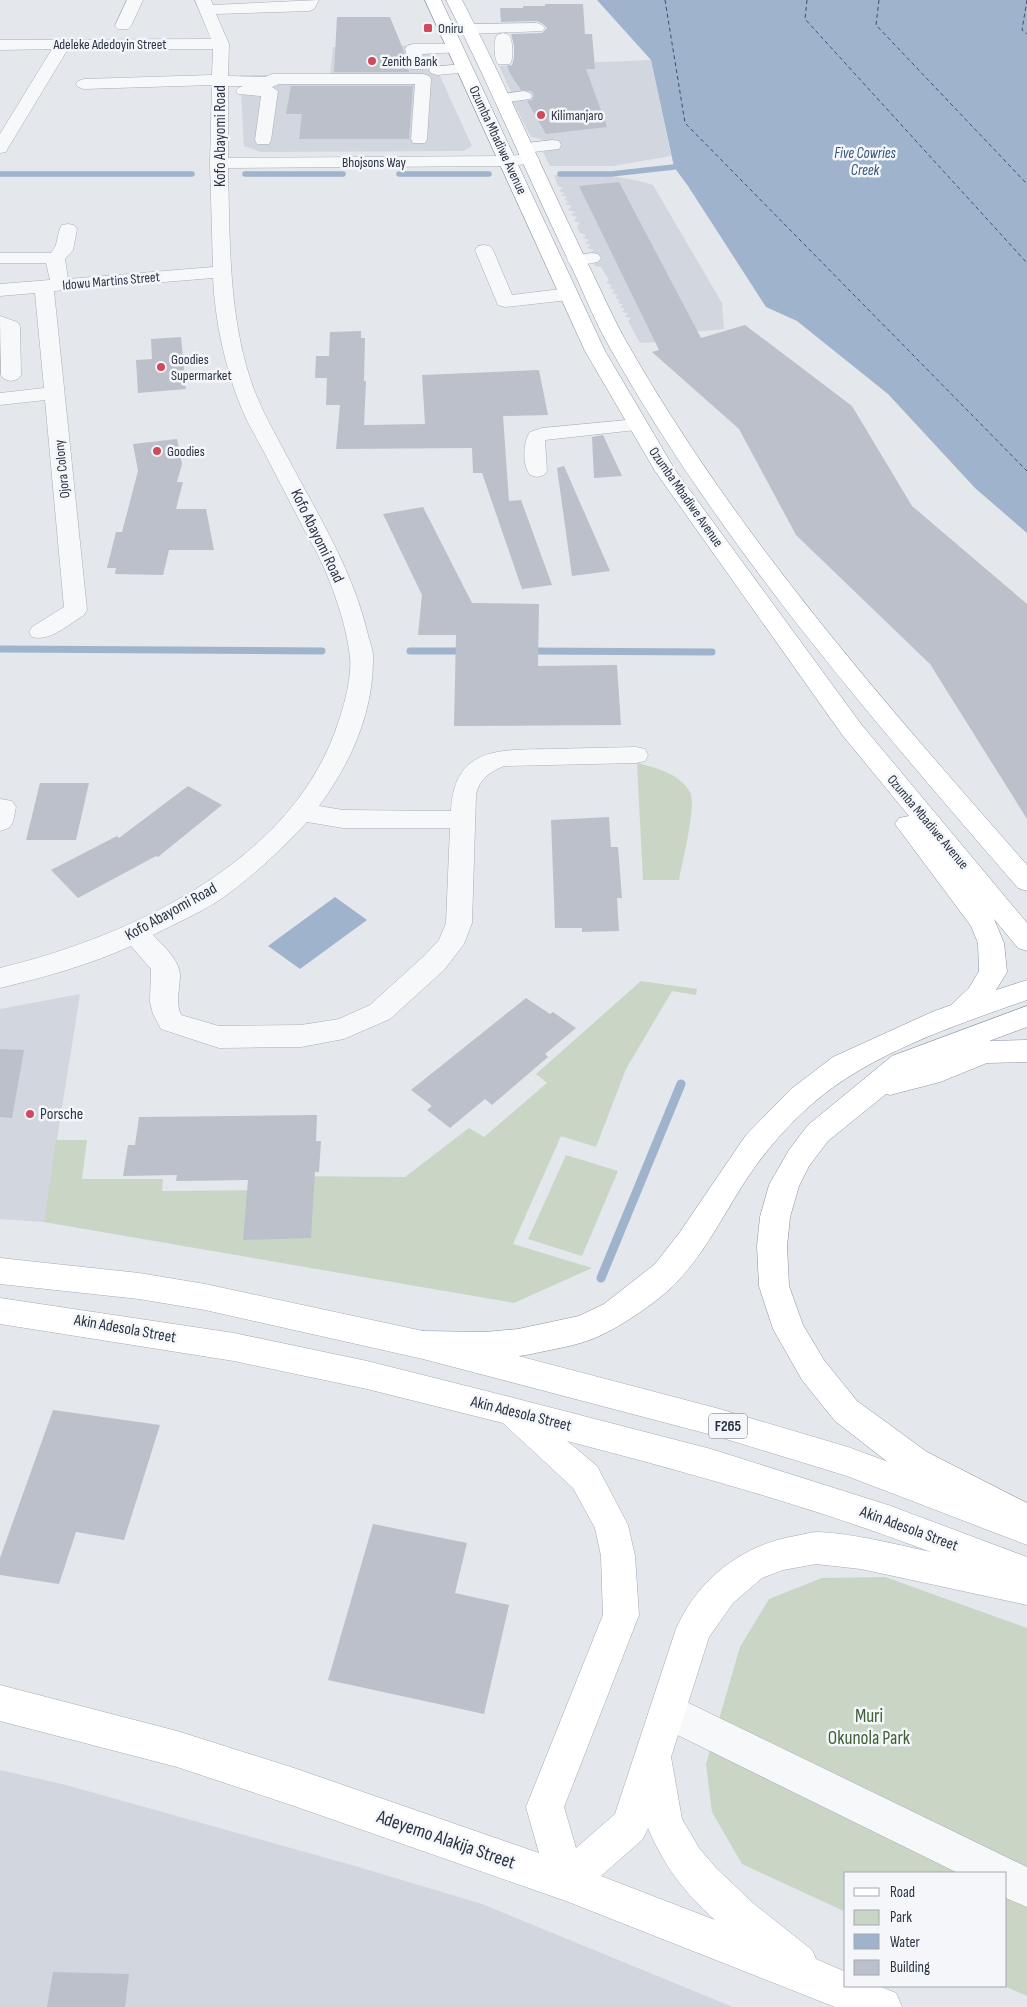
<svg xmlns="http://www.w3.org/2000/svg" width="1027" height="2007" font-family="'Sofia Sans Condensed',sans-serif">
	<rect width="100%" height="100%" fill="#e4e7ec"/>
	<path fill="#d2d6de" d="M430,45L439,74L472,146L464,151L260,152L244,146L240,75H330L333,47Z
		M651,60L671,156L613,166H550L543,152L553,148L552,142L531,137L512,100V94L499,66Z
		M554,175L611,176L639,181L653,185L722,303L724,329L671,334L673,341L640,343L628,321L631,318L625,317L628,313L622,312L625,309L620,307L623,304L617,303L620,300L615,298L618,295L612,293L615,290L609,288L612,285L606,283L609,280L601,267L595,266L590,253L594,250L587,248L591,245L585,243L589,240L583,238L586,235L580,233L577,226L580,223L574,221L577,217L571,215L575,212L568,210L572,206L565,204L569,201L564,200L567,197L561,195L565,193L559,191L563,188L558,186Z
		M80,994L44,1222L0,1219V1009Z
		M0,1770L66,1785L355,1866L482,1904L733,2007H0Z"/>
	<path fill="#c9d6c5" d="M637,763C656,768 679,773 690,792C697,805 682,862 679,880H643Z
		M641,981L697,989L696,995L672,991L626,1069L596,1147L561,1136L513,1244L592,1268L514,1303L44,1222L56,1140H87L82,1179H163L162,1191L275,1190L277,1176L405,1177L469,1128L484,1137L547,1083L536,1074Z
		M566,1155L618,1171L582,1256L528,1239Z
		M885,1577L1027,1628V1996L1004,1986H1006V1873H846V1912L742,1864L712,1812L706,1764L740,1647L769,1599L822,1578Z"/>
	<path fill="#9fb4cc" d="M597,0H1027V533L975,488L888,394L797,321L766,307L688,186L674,167L651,60Z
		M335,897L367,920L300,969L268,946Z"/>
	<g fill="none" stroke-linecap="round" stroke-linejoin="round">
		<path stroke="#9fb4cc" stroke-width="5.5" d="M0,174H192
			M245,174H343
			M399,174H489
			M560,174H611L674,167"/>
		<path stroke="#9fb4cc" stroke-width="7" d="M0,649L322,651
			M410,651H467
			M528,651L712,652"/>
		<path stroke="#9fb4cc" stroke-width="9" d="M601,1278L681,1084"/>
		<path stroke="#34527a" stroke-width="1" stroke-dasharray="4 3" stroke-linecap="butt" d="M665,0L685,123L1027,471
			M807,0L805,19L1027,263
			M879,0L876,25L1027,184
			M1027,0L1022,30L1027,34"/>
	</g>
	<path fill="#bbc0ca" d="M545,4H583L585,34H592L595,69H586L607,127L546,134L527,101L532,100L534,95L531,91L521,90L511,75L507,66L512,65L514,58V45L511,34L542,33L547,28L543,24L537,21L501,22L500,8H523V6H545Z
		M337,17H390L403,49L409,72H334Z
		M291,86H413L409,139H299L302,114H286Z
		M619,182L701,338L745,325L852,406L912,506L1027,604V819L930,664L796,535L739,429L652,352L659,350L579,186Z
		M361,331V338H365L364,381H366L364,425L425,424L422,375L539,370L548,415L503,416L509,501L521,500L552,585L522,589L482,473H473L472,448L336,449L340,405H326L327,378H315L316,356H329L330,332Z
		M181,337L186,389L138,393L136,360L152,359L151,339Z
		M603,435L622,476L594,478L592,437Z
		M177,439L182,464L177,482H183L176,509H206L214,550H169L163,575L115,574L116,568H107L116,532H122L138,471L133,444Z
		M564,466L610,571L572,576L557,468Z
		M423,507L472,603L539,604L538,666L617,665L621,725L454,726L456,635H418L422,595L383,514Z
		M40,783H89L76,840H26Z
		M188,786L222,805L158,857L156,856L78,898L51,870L117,836L119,838Z
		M609,817L611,847H618L622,898H617L619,931L582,932V928H555L551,820Z
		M526,998L550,1014L553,1012L576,1028L545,1054L548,1057L492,1105L485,1099L450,1128L427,1110L432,1106L411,1090Z
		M0,1049L24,1050L12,1118L0,1117Z
		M317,1115L316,1141H321L319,1172H315L311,1238L243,1240L248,1180L176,1181L177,1175L123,1176L128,1145H135L139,1117Z
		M53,1410L160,1425L124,1540L76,1532L59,1584L0,1575V1558Z
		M373,1524L467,1543L455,1593L509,1605L484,1714L328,1680Z
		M53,1972L129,1974L125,2007H47Z"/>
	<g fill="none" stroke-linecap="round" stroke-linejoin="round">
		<defs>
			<path id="minor" d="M127,0H143L131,26L128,29H118L115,26Z
				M195,0H211L213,5L319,0L314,9L309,11L216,14L229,44L228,76L265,77L272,74H423L429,76L431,79L427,139L425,143H413L411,139L415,84H279L272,87L278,91L271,140L269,144H257L255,140L261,96L238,94L236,91L238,88L243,86H228V158L507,156L530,154L536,155L539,159L536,163L507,166L228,168C230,238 228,310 250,378C259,407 275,433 289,460C318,515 352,569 367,631C369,640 374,651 373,660C373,714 350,764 319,806L343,810L451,811C454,746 500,750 551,749C580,748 608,748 636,747L645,749L648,755L645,761L636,763L504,766C490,772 480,778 476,794L472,923L464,944L444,970L390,1019L344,1039L301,1047L219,1048L161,1029L153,1014L150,1002L151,969L131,946C89,965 45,977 0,988V968C132,936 296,860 339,720C345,703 352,675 350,657C347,629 336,596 325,570C320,557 312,545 306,533C292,506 278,479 264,452C256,437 247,422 241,407C225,367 215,322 213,278L54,291L87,610L84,615C69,624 50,642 32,637L29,632L32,627L64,607L45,400L0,405V393L44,388L35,293L0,296V284L50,280L46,263H0V253H51C59,245 56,234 62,225L68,224L74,225L77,229L73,250L65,259L68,279L213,267L210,163L212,85L84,89L78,87L76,84L78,81L84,79L212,75L213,49H68L8,148L6,152L0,153V134L52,49L0,50V40L211,39ZM307,822L343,828H450L446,923L439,940L424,956L370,1005L339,1019L301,1025L219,1026L181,1015C175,1001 180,989 180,975C179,959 163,946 153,935C174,924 198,914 218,901C251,878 280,851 307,822Z
				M537,23L542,25L545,28L542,31L469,34L464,32L461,29L464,26L469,24Z
				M503,33L509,35C513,41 514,58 510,64H498C494,58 493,41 497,35Z
				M413,44H455L461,46L463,49L461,52L422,54L425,66L423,69H411L405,49L407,46Z
				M464,64L470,66L472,69L470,72L437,75L431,73L429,70L431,67Z
				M524,91L530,93L532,96L530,99L501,103L495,101L493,98L495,95Z
				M553,140L559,141L561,145L559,149L525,153L519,152L517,148L519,144Z
				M484,245L490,246L493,250L512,295L569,288L576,290L578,294L576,298L569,300L505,307L498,305L475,250L478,246Z
				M592,253L598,254L601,258L598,262L576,266L570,264L567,260L570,256Z
				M0,316L17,322L20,326L21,375L18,379L11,381L4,379L1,375Z
				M638,419L645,421L648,425L645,429L545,440L547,471L544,475L537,477L530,475C522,465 523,442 530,432L542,428Z
				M0,799L12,801L16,807L13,822L9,828L0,831Z
				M668,1693L1027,1867V1907L1006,1898V1873H958L655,1724L650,1711L655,1698Z"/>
			<path id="major" d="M0,1258L139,1273L205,1284L423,1331L716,1408L848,1447L1027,1513V1545L847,1476L716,1436L423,1359L205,1310L139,1299L0,1284Z
				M0,1298L234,1333L367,1361L510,1397L711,1449L888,1505L1027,1557V1605L861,1569L816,1564L783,1570L762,1578L733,1603L709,1637L671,1757L682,1819L699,1848L716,1868L754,1904L812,1950L816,1959L846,1972V1986H879L896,1993L902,2007H835L566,1901L294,1806L177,1767L0,1721V1685L177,1731L294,1768L539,1853L526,1807L603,1615L601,1556L595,1528L573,1488L503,1423L367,1389L234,1361L0,1324ZM567,1441C690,1473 813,1507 931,1552C894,1544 856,1534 818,1532C810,1532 802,1535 795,1536C742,1545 698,1579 676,1629L615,1814L576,1848L564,1807L639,1615L635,1556L628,1525L597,1466ZM648,1828C664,1866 684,1892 715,1920L601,1876L643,1839Z"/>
			<path id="highway" d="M425,0H441L605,351L675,470L861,724L1027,923V951L1018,948L994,919L1004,943L1007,972L996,990L1027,980V1000C956,1025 868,1054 811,1105C796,1118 780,1135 767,1151C733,1192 714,1243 677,1282C659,1301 622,1326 597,1337C577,1346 553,1349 531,1354C502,1360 439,1364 412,1355L407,1345L412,1335L423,1331L485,1332L518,1329L579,1316L604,1304L655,1264L680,1232L746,1135L791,1089L833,1057L932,1012L951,1005L969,988L979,971L978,943L971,926L895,824L899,818L909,816L843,736L655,471L585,351Z
				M446,0H462C507,87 545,176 588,264C602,292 614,321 630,348C738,537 884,702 1027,865V891L1018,888C871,718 721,545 610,348C595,322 584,293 571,266C528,178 491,87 446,0Z
				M1027,1006V1027L989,1041L1027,1040V1062L987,1063L940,1082L890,1095L886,1094L828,1141L809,1166L799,1186L790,1217L787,1246L789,1286L803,1325L824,1360L857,1401L927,1452L1027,1503V1535L903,1474L835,1421L802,1380L773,1329L759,1286L757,1246L760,1217L769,1185L789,1150L808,1125L892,1056Z"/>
		</defs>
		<use href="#minor" stroke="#a9aeb7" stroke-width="1"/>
		<use href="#major" stroke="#a3abb8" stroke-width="1"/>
		<use href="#highway" stroke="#8b94a3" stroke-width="1"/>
		<use href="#minor" fill="#f7f8fa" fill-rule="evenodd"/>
		<use href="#major" fill="#fff" fill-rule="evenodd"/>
		<use href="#highway" fill="#fff" fill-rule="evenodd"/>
	</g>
	<g fill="#d1495b" stroke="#f4f6f9" stroke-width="2">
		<rect x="423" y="23" width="10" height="10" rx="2.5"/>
		<circle cx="372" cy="61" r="5"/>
		<circle cx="541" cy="115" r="5"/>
		<circle cx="161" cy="367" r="5"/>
		<circle cx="157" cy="451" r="5"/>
		<circle cx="30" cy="1114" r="5"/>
	</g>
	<g text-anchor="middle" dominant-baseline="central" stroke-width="5" stroke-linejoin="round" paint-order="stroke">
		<g font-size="14" fill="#2b3445" stroke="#f4f6f9" text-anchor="start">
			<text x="438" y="28">Oniru</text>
			<text x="382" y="61">Zenith Bank</text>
			<text x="551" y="115">Kilimanjaro</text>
			<text x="171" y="359">Goodies<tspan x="171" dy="16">Supermarket</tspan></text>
			<text x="167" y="451">Goodies</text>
		</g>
		<g font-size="14" fill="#2b3445" stroke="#f4f6f9">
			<text x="110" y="44">Adeleke Adedoyin Street</text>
			<text transform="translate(498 140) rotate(65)">Ozumba Mbadiwe Avenue</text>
			<text x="374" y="162">Bhojsons Way</text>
			<text transform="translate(111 281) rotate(-5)">Idowu Martins Street</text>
			<text transform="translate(62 469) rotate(-96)">Ojora Colony</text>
			<text transform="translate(686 497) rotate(55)">Ozumba Mbadiwe Avenue</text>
			<text transform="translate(928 822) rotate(50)">Ozumba Mbadiwe Avenue</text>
		</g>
		<g font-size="15" font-style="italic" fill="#34527a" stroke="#f4f6f9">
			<text x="865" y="153">Five Cowries<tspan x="865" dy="17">Creek</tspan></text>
		</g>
		<rect fill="#f4f6f9" stroke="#676e7b" stroke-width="1" x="709" y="1413.5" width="38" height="25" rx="4"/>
		<g font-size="15" font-weight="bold" fill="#2b3445">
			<text x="728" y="1426">F265</text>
		</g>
		<g font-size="16" fill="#2b3445" stroke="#f4f6f9">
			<text transform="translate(220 136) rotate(-90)">Kofo Abayomi Road</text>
			<text transform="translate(317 536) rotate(64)">Kofo Abayomi Road</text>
			<text transform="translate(171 912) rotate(-29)">Kofo Abayomi Road</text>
			<text transform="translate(125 1329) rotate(10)">Akin Adesola Street</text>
			<text transform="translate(521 1414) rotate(14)">Akin Adesola Street</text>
			<text transform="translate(909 1529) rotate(20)">Akin Adesola Street</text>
		</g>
		<g font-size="16" fill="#2b3445" stroke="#f4f6f9" text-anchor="start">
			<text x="40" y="1114">Porsche</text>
		</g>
		<g font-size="19" fill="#3f6138" stroke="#f4f6f9">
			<text x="869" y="1716">Muri<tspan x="869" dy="22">Okunola Park</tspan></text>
		</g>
		<g font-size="19" fill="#2b3445" stroke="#f4f6f9">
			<text transform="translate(446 1840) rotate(19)">Adeyemo Alakija Street</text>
		</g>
	</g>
	<rect x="844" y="1872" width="162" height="115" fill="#f4f6f9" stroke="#a4a8b1"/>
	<rect x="854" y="1888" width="25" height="8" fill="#ffffff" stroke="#a4a8b1"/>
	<text x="890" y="1897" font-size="15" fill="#2b3445">Road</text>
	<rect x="854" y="1910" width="25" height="15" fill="#c9d6c5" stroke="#a4a8b1"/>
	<text x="890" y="1922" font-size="15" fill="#2b3445">Park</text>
	<rect x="854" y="1934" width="25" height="15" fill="#9fb4cc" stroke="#a4a8b1"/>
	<text x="890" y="1947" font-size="15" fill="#2b3445">Water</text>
	<rect x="854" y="1960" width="25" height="15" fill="#bbc0ca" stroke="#a4a8b1"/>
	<text x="890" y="1972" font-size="15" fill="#2b3445">Building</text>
</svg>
